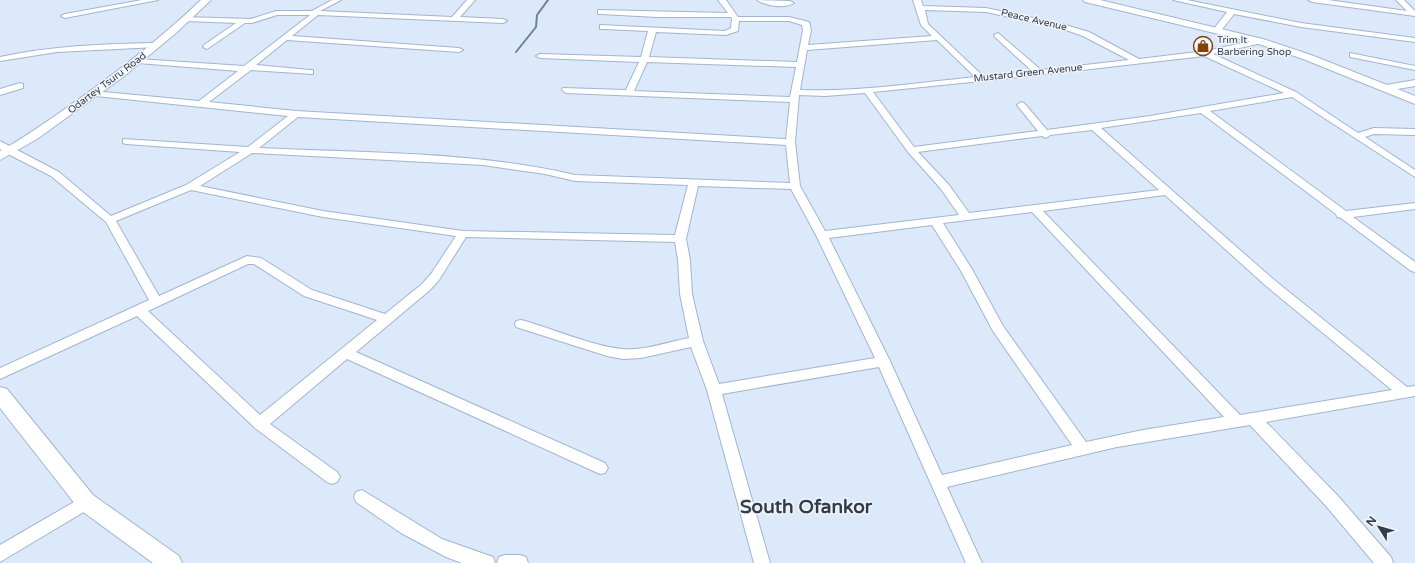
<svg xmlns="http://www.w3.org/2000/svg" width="1415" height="563" font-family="'Varela Round',sans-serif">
	<rect width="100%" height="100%" fill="#dce9fa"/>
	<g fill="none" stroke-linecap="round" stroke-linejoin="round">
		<path stroke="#6a819f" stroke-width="2" d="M516,52L536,27L537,15L548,0"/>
		<defs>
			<path id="street" d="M142,0H158L65,18L61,16L65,14Z
				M332,0H341L320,11L452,17L467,0H475L460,17L503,19L507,21L503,23L318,15L292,36L459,48L463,50L459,52L287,40L256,65L310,70H313V74L251,70L209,102L296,111L786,139L790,102L566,93L562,90L563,88L626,90L639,62L540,58L536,56L540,54L641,57L648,31L603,29H600V25L725,31L731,28L732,19L731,17H657L601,14H598V10L728,13L718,0H726L738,17H789L809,22L811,30L808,45L932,36L921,25L913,0H921L923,6L986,8L1062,24L1089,32L1139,59L1205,51L1262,39V43L1213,54L1296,92L1358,133L1374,128L1415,129V135L1374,134L1365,137L1415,170V177L1292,97L1210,111L1346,211L1415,203V209L1353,217L1415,262V272L1411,271L1341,218L1337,217L1336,214L1201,113L1101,128L1273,279L1407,387L1415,386V396L1266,422L1338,496L1391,557L1393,563H1374L1326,506L1250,425L1117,447L947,487L982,563H966L879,367L722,394L770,563H754L707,390L691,347L641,358L623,359L607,356L516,327L515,324L516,321L521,320C552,328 591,346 622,349C644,351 668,342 689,338L680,294L678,260L675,242L466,237L439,280L430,290L356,352L605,463L608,468L605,473L600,474L347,359L270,424L337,472L340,477L337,482L332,484L327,482L255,428L137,316L0,379V368L149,300L106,222L51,176L6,153L0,149V141L59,172L111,216L186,185L240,152L126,144L123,143V139L248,147L288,116L96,96L93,95V91L199,101L238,71L138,63L134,61L138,59L244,66L310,15H277L252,23H245L207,49L203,47L204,45L236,23L186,21H183V17L251,19L276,11H312ZM925,10L986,12L1060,28L1083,36L1129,60L1041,70L998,33L994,35L995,37L1032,71L983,76L928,24ZM739,21H789L802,25L803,30L797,62L649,57L656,32L726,35L738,31ZM937,40L975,77C917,83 858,92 800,90L807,50ZM1204,56L1284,93L1150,116L1047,130L1024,103L1021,102L1017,105L1038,131L914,147L873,92L1039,75ZM647,62L796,67L790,97L634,91ZM865,93L908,152L941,189L959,215L825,231L800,186L795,142L799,95L825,96ZM298,117L786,145L790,183L575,175C473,151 364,153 259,148ZM1092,130L1159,190L969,213L949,185L918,152L1042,136L1046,138L1050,135ZM252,153L483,165L545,174L575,181L688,185L675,235L463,231L323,211L200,186ZM698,186L791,189L816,235L875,358L719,384L703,341L692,294L690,260L686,239ZM191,190L323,217L456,236L431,274L422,284L385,314L312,290L261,258L247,256L159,296L116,221ZM1165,195L1265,285L1392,390L1240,415L1043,211ZM1032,212L1224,417L1143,430L1086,442L1003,326L973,271L943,223ZM932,225L961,271L993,331L1072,445L942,475L890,361L829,238ZM248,264H254L304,296L377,320L260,415L148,311Z
				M757,0L790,1L794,3C785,9 766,6 757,0Z
				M1173,0H1187L1301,23L1415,38V42L1301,27L1234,14L1220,32H1217L1213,30L1227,12Z
				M1308,0H1328L1407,11L1396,0H1404L1415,11V16L1312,2Z
				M154,43L158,45L157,47L57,52L0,61V57C51,46 102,44 154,43Z
				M1350,53L1415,66V70L1350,57Z
				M1415,80V86L1386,91L1382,88L1386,85Z
				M20,83L23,84V88L0,95V89Z
				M362,490L442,539L493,557L495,563H462L446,557L401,533L356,502L354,497L356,492Z
				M86,495L92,497L94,502L92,507L0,562V545Z
				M505,555H520L526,557L528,563H497L499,557Z"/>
			<path id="secondary" d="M201,0H211L176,33L123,77L37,139L0,160V151C22,139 42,125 62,111C111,77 158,41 201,0Z
				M1083,0H1100L1263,39L1311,55L1415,96V104L1303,59L1256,43L1085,2Z
				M0,387L7,389L93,495L179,556L182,563H153L79,509L0,408Z"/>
		</defs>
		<use href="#street" stroke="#a1b5d0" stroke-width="2"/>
		<use href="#secondary" stroke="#a1b5d0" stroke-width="2"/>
		<use href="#street" fill="#fff" fill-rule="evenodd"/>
		<use href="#secondary" fill="#fff" fill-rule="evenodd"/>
	</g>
	<defs>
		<symbol id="shop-ring" viewBox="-11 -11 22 22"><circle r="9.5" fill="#f1f5fb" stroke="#824207" stroke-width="1.5"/><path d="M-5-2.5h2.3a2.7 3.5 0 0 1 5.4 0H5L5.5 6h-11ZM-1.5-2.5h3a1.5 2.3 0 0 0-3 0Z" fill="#824207"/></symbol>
	</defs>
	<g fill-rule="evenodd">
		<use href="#shop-ring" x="1192" y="35" width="22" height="22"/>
	</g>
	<g text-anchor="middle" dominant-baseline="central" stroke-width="3" stroke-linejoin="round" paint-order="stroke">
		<g font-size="10" fill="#333c47" stroke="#f1f5fb">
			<text transform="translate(1034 20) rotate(13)">Peace Avenue</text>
			<text transform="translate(1028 73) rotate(-6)">Mustard Green Avenue</text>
			<text transform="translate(107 83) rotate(-37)">Odartey Tsuru Road</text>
		</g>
		<g font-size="10" fill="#333c47" stroke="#f1f5fb" text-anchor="start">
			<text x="1217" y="40">Trim It<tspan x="1217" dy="12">Barbering Shop</tspan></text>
		</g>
		<g font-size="19" font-weight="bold" fill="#333c47" stroke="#f1f5fb">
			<text x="806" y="507">South Ofankor</text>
		</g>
	</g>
	<g transform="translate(1379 527) rotate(307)" stroke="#f1f5fb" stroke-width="3" paint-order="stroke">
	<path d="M0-3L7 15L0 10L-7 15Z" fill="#333c47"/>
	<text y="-6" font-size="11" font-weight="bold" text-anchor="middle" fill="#333c47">N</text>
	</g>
</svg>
